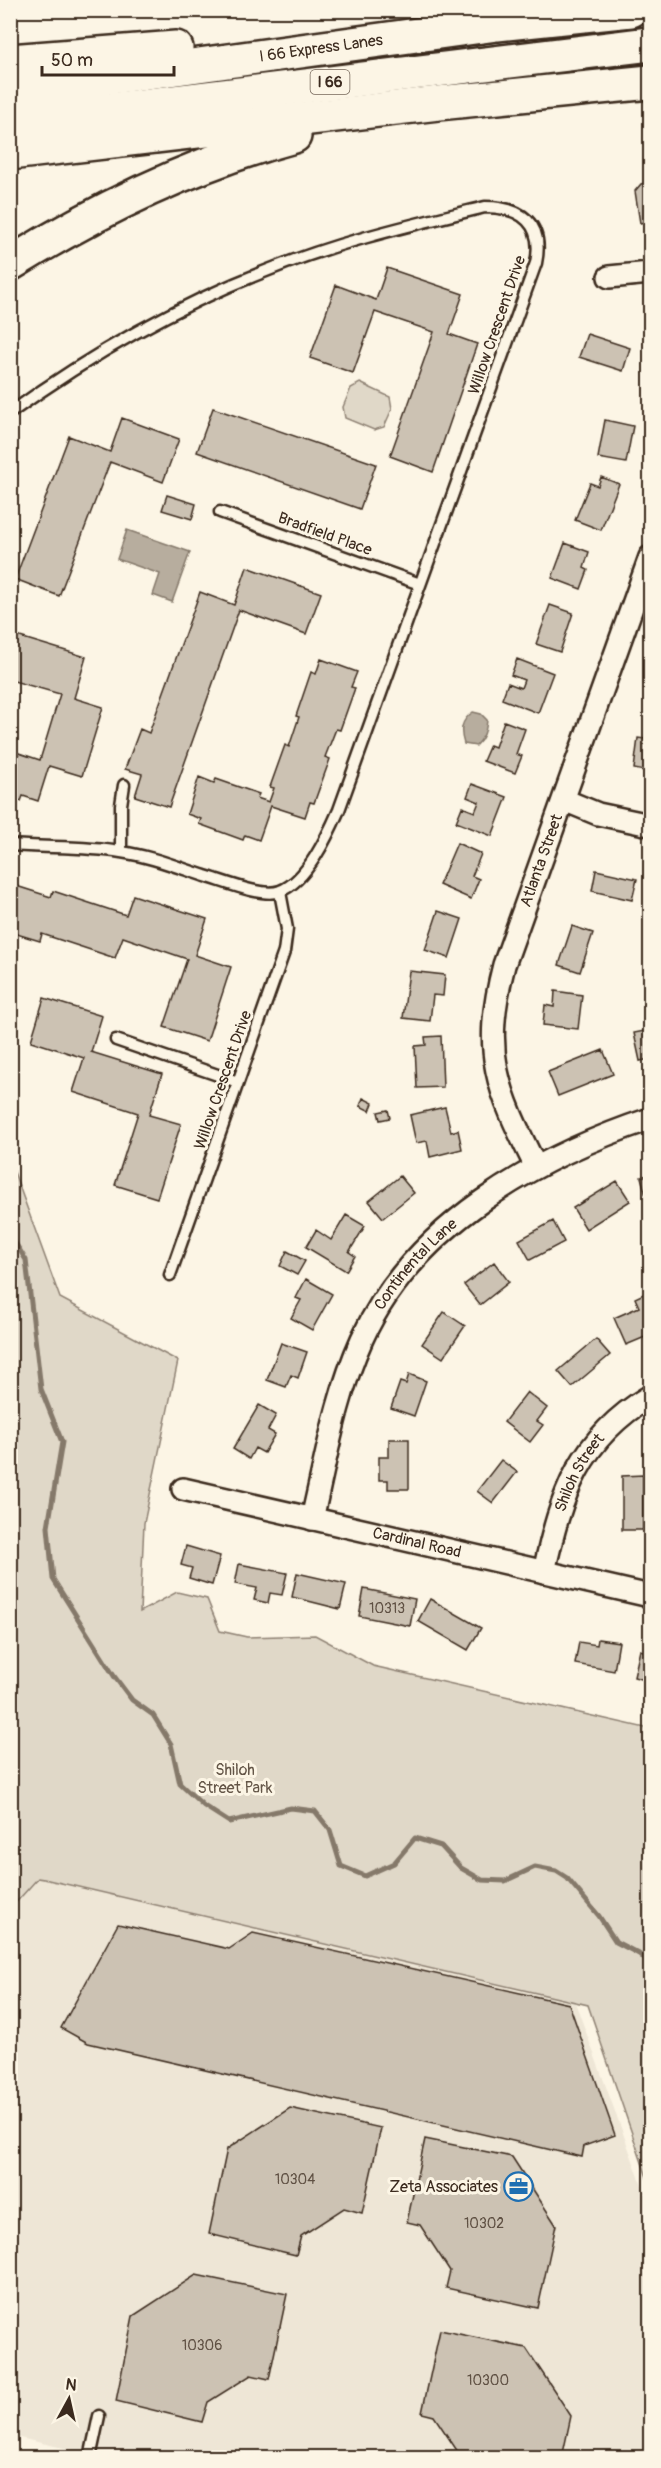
<svg xmlns="http://www.w3.org/2000/svg" width="661" height="2468" font-family="Pangolin,sans-serif">
	<rect width="100%" height="100%" fill="#fcf5e5"/>
	<filter id="ink" filterUnits="userSpaceOnUse"><feTurbulence type="fractalNoise" baseFrequency=".0167" numOctaves="2"/><feDisplacementMap in="SourceGraphic" scale="12" xChannelSelector="R" yChannelSelector="G"/><feConvolveMatrix kernelMatrix="1 2 1 2 8 2 1 2 1" color-interpolation-filters="sRGB"/></filter>
	<g filter="url(#ink)">
		<path fill="#eee6d6" d="M10,1755L575,2002L650,2207V2457L107,2458L11,2436Z"/>
		<path fill="#e0d8c8" stroke="#8e8173" stroke-width="1.5" d="M360,383L390,397L392,409L384,427L374,430L345,418L343,407L351,388Z
			M10,1161L60,1298L178,1361L144,1523L140,1612L177,1592L207,1599L220,1631L247,1637L315,1635L373,1666L650,1729V2186L588,2005L44,1879L38,1878L11,1908Z"/>
		<path fill="#b7ad9e" stroke="#85796b" stroke-width="1.5" d="M127,530L190,552L172,602L153,595L160,574L117,559Z
			M473,712L481,714L487,720C486,731 484,738 476,746L464,744C460,731 460,721 473,712Z"/>
		<g fill="none" stroke-linecap="round" stroke-linejoin="round">
			<path stroke="#85796b" stroke-width="5" d="M10,1235L26,1260L41,1389L62,1442L48,1527L53,1579L114,1676L132,1700L153,1715L171,1744L180,1784L204,1806L229,1822L291,1808L315,1811L330,1830L341,1866L365,1876L394,1863L415,1838L441,1846L461,1868L482,1880L505,1881L535,1867L556,1871L567,1878L599,1916L616,1942L639,1954L650,1964"/>
		</g>
		<path fill="#ccc2b3" stroke="#3b2a1e" stroke-width="1.5" d="M650,182V221L640,223L635,191L641,184Z
			M387,268L463,294L449,334L477,344L433,472L390,456L434,332L375,312L353,373L310,358L336,285L376,300Z
			M587,334L630,348L623,371L579,357Z
			M213,408L376,464L360,509L197,452Z
			M122,418L179,439L163,482L110,462L59,596L15,579L69,436L110,452Z
			M605,420L633,426L626,463L598,458Z
			M601,477L619,484L601,530L575,520L590,483L598,486Z
			M167,495L196,504L192,519L162,510Z
			M565,543L589,552L584,568L588,570L581,589L552,578Z
			M247,567L321,593L306,634L239,610L169,807L135,796L142,774L125,769L140,729L149,733L200,592L234,605Z
			M550,605L573,613L560,652L536,644Z
			M10,634L86,657L74,698L103,707L82,776L49,766L38,801L23,796L21,801L10,798V750L40,760L60,694L10,680Z
			M321,659L357,672L351,687L355,688L340,730L336,729L325,757L330,759L314,803L310,802L305,817L271,806L259,840L245,835L243,840L199,824L201,819L187,814L199,777L214,783L216,779L259,794L257,798L269,802L274,788L270,787L285,745L289,747L299,717L296,716L311,672L316,674Z
			M517,659L553,673L538,713L502,699L508,683L521,688L524,680L511,675Z
			M648,717L650,718V772L634,769L638,738L645,739Z
			M504,721L525,729L516,754L522,756L515,773L483,761L490,745L495,747Z
			M472,784L507,797L492,836L456,822L462,807L475,812L479,802L467,797Z
			M457,843L481,854L472,876L479,879L471,899L439,885Z
			M596,870L637,879L632,900L592,891Z
			M10,884L51,897L53,891L126,915L133,895L207,919L195,955L231,967L207,1041L164,1027L187,959L123,937L115,958L42,934L40,941L10,932Z
			M438,911L462,919L449,958L425,950Z
			M572,926L593,933L580,972L559,965Z
			M409,971L445,975L443,996L433,995L430,1021L403,1018Z
			M555,991L582,995L578,1029L543,1025L545,1005L554,1007Z
			M44,998L102,1016L91,1052L162,1074L149,1115L181,1124L157,1198L115,1185L138,1113L73,1092L84,1058L31,1041Z
			M650,1030V1059L640,1061L634,1033Z
			M441,1036L443,1087L417,1088L415,1046L426,1045L425,1037Z
			M603,1050L613,1074L558,1096L548,1072Z
			M363,1098L373,1103L370,1111L360,1106Z
			M445,1107L451,1132L458,1130L462,1149L430,1157L427,1141L416,1143L410,1115Z
			M388,1110L390,1118L380,1120L378,1112Z
			M650,1174V1199L647,1200L641,1177Z
			M400,1176L414,1193L383,1218L369,1201Z
			M617,1181L630,1201L586,1229L573,1208Z
			M346,1215L365,1226L349,1252L355,1256L346,1271L306,1247L316,1230L331,1240Z
			M553,1221L564,1242L530,1260L519,1240Z
			M287,1251L305,1261L297,1275L280,1266Z
			M494,1262L509,1282L480,1305L464,1285Z
			M306,1279L332,1294L312,1330L291,1318L301,1300L296,1298Z
			M650,1291V1335L626,1345L614,1318L639,1307L635,1298Z
			M444,1312L465,1326L443,1358L422,1344Z
			M596,1339L610,1355L572,1387L558,1371Z
			M281,1343L307,1352L298,1378L291,1375L286,1387L267,1380Z
			M409,1374L426,1381L414,1416L391,1408L400,1382L406,1384Z
			M527,1392L547,1408L537,1421L543,1425L530,1442L504,1422Z
			M259,1405L276,1415L268,1430L275,1434L264,1453L255,1448L249,1459L233,1449Z
			M389,1439H409V1489H388V1480H379V1457H389Z
			M501,1460L517,1472L493,1503L477,1491Z
			M643,1475V1530H622V1476Z
			M186,1546L220,1556L212,1585L189,1578L192,1568L181,1565Z
			M239,1564L287,1573L282,1595L270,1593L268,1603L254,1600L257,1588L235,1584Z
			M297,1573L346,1584L340,1609L292,1597Z
			M364,1589L415,1599L410,1626L359,1616Z
			M430,1599L481,1628L468,1650L418,1621Z
			M598,1639L619,1642L614,1671L575,1664L579,1642L597,1645Z
			M640,1650L650,1653V1691L646,1690L649,1681L634,1677Z
			M118,1924L229,1949L253,1933L569,2004L615,2135L584,2146L582,2157L88,2043L61,2028Z
			M290,2108L381,2128L362,2213L344,2208L301,2236L296,2255L209,2234L227,2149Z
			M425,2139L512,2157L556,2225L538,2308L446,2288L450,2271L420,2225L407,2222Z
			M196,2275L287,2294L269,2379L251,2375L208,2402L202,2422L116,2401L133,2316Z
			M440,2330L526,2348L571,2416L562,2458H462L434,2416L422,2413Z"/>
		<g fill="none" stroke-linecap="round" stroke-linejoin="round">
			<defs>
				<path id="lane" d="M10,413C89,356 176,306 266,271C337,242 411,225 485,207C522,207 544,224 536,263L339,810C328,835 307,881 280,891C263,898 223,881 205,876C177,867 150,856 121,852C84,846 47,848 10,845
					M220,512L420,584
					M121,852V805L124,785
					M116,1040L238,1082
					M170,1275L284,952L287,929L280,892
					M90,2458L99,2416"/>
				<g id="street">
					<path d="M609,277L650,273"/>
					<path d="M564,800L598,814L650,825"/>
					<path id="s1" d="M536,1167C497,1089 481,1054 504,965L650,557"/>
					<path id="s2" d="M183,1489L650,1596"/>
					<path id="s3" d="M312,1519C326,1459 336,1396 362,1339C414,1225 536,1157 650,1119"/>
					<path id="s4" d="M544,1572C561,1494 579,1439 650,1396"/>
				</g>
				<g id="highway">
					<path d="M10,61L176,48"/>
					<path id="s5" d="M10,91L497,24L631,10"/>
					<path d="M10,122L650,44"/>
					<path d="M10,153L439,103L650,82"/>
					<path d="M10,264C99,209 193,163 294,136"/>
				</g>
			</defs>
			<use href="#lane" stroke="#3b2a1e" stroke-width="15"/>
			<use href="#street" stroke="#3b2a1e" stroke-width="26"/>
			<use href="#highway" stroke="#3b2a1e" stroke-width="38"/>
			<use href="#lane" stroke="#fcf5e5" stroke-width="10"/>
			<use href="#street" stroke="#fcf5e5" stroke-width="21"/>
			<use href="#highway" stroke="#fcf5e5" stroke-width="33"/>
		</g>
	</g>
	<defs>
		<symbol id="office-ring" viewBox="-11 -11 22 22"><circle r="9.5" fill="#fcf5e5" stroke="#1f6fb2" stroke-width="1.5"/><path d="M-6-3h4V-5.5h4V-3h4V5H-6ZM-1-4.5V-3h2v-1.5ZM-6 0V1H6V0Z" fill="#1f6fb2"/></symbol>
	</defs>
	<g fill-rule="evenodd">
		<use href="#office-ring" x="502" y="2170" width="33" height="33"/>
	</g>
	<g text-anchor="middle" dominant-baseline="central" stroke-width="6" stroke-linejoin="round" paint-order="stroke">
		<g font-size="14" fill="#5f5043">
			<text x="387" y="1608">10313</text>
			<text x="295" y="2179">10304</text>
			<text x="484" y="2223">10302</text>
			<text x="202" y="2345">10306</text>
			<text x="488" y="2380">10300</text>
		</g>
		<rect fill="#fcf5e5" stroke="#75675a" stroke-width="1.5" x="310.5" y="70" width="39" height="24" rx="4.5"/>
		<g font-size="15" font-weight="bold" fill="#3b2a1e">
			<text x="330" y="82">I 66</text>
		</g>
		<g font-size="16" fill="#3b2a1e" stroke="#fcf5e5">
			<text stroke="none"><textPath href="#s5" startOffset="314">I 66 Express Lanes</textPath></text>
			<text transform="translate(497 325) rotate(-71)">Willow Crescent Drive</text>
			<text transform="translate(325 534) rotate(20)">Bradfield Place</text>
			<text stroke="none"><textPath href="#s1" startOffset="322">Atlanta Street</textPath></text>
			<text transform="translate(223 1080) rotate(-71)">Willow Crescent Drive</text>
			<text stroke="none"><textPath href="#s3" startOffset="280">Continental Lane</textPath></text>
			<text stroke="none"><textPath href="#s4" startOffset="106">Shiloh Street</textPath></text>
			<text stroke="none"><textPath href="#s2" startOffset="240">Cardinal Road</textPath></text>
		</g>
		<g font-size="16" fill="#645648" stroke="#fcf5e5">
			<text x="235" y="1770">Shiloh<tspan x="235" dy="18">Street Park</tspan></text>
		</g>
		<g font-size="16" fill="#3b2a1e" stroke="#fcf5e5" text-anchor="end">
			<text x="498" y="2187">Zeta Associates</text>
		</g>
	</g>
	<rect width="661" height="2468" fill="none" stroke="#fcf5e5" stroke-width="36"/>
	<rect x="18" y="18" width="625" height="2432" fill="none" stroke="#3b2a1e" stroke-width="2" filter="url(#ink)"/>
	<g transform="translate(69 2399) rotate(8)" stroke="#fcf5e5" stroke-width="4.5" paint-order="stroke">
	<path d="M0-4.5L10 22L0 15L-10 22Z" fill="#3b2a1e"/>
	<text y="-9" font-size="16" font-weight="bold" text-anchor="middle" fill="#3b2a1e">N</text>
	</g>
	<path d="M42 66v9h132v-9" fill="none" stroke="#3b2a1e" stroke-width="3"/>
	<text x="51" y="66" font-size="18" fill="#3b2a1e" stroke="#fcf5e5" stroke-width="4.5" paint-order="stroke">50 m</text>
</svg>
